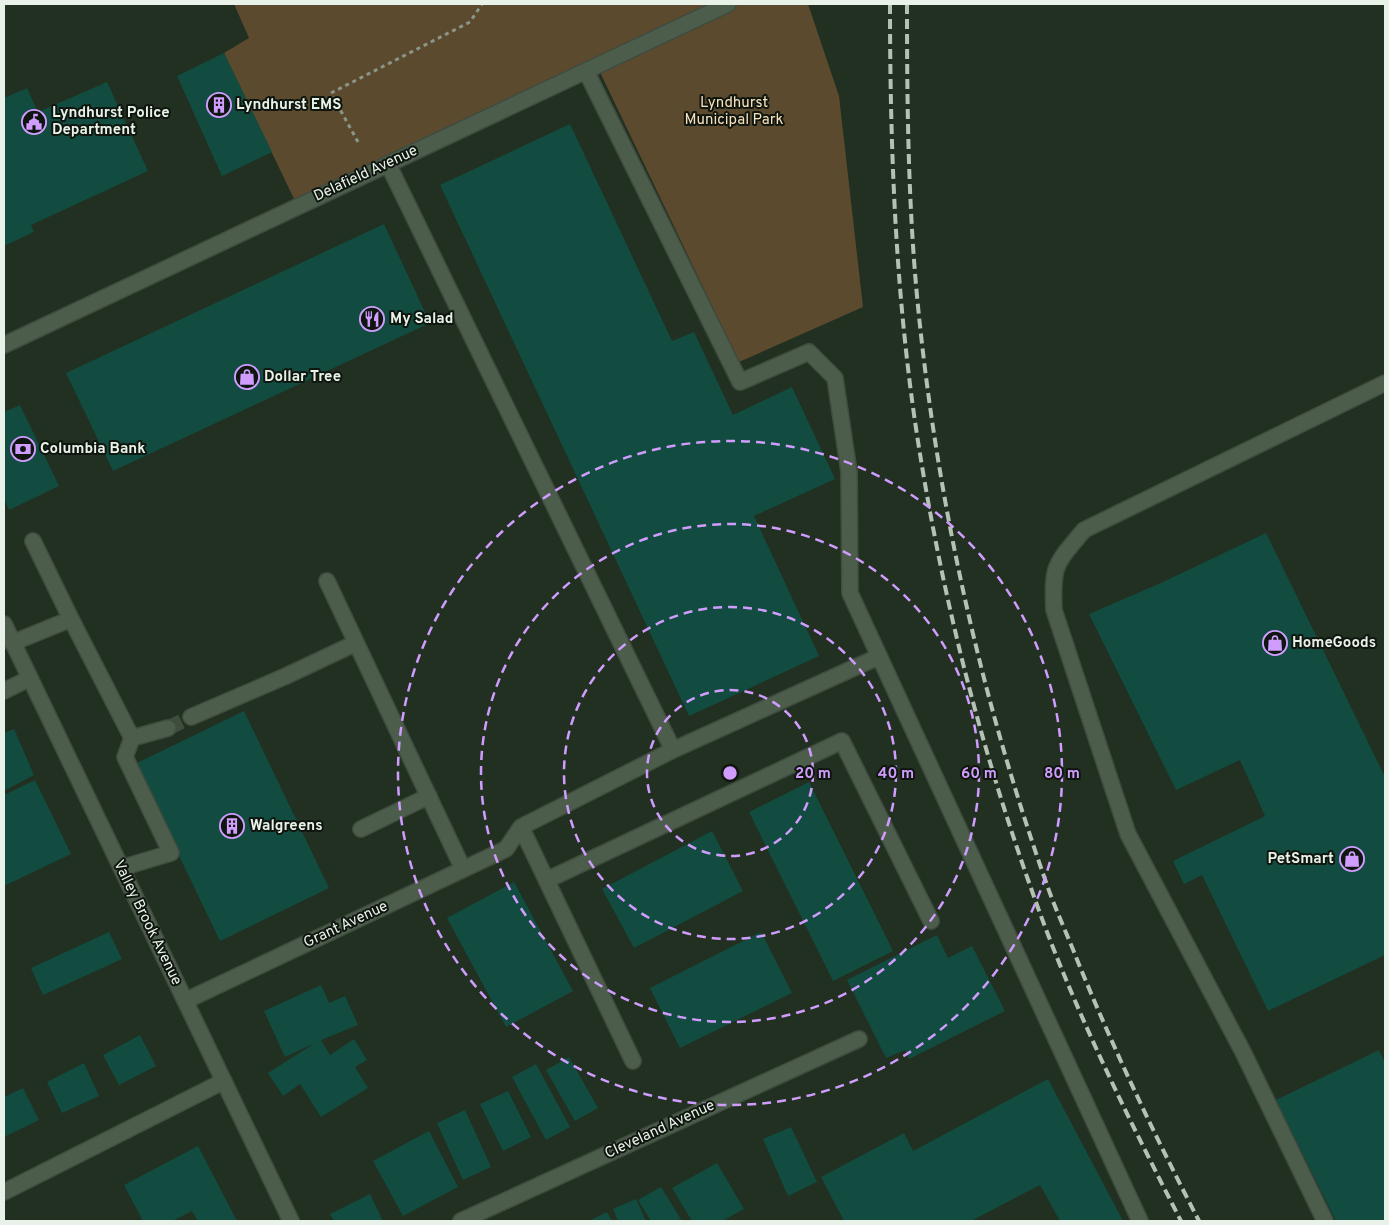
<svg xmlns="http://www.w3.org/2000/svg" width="1389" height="1225" font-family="Overpass,sans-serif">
	<rect width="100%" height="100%" fill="#213020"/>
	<path fill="#5c4a2f" d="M234,4H808L839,96L863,307L739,362L598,68L296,203L224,53L249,38Z"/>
	<path fill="#124c40" d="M224,53L272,152L222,176L177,76Z
		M107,82L148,171L31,225L34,232L4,246V98L27,88L38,112Z
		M570,124L672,341L694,332L733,415L792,387L835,479L754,516L819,656L689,716L440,185Z
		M384,224L430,323L113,471L66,373Z
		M20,405L59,486L9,510L4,498V412Z
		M1266,533L1385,777V955L1268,1011L1202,875L1184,884L1173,861L1265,816L1240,760L1176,790L1089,614L1163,582Z
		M244,711L329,888L220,941L135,764Z
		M14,729L34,775L4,791V733Z
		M35,780L71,854L4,886V795Z
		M809,782L893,951L833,981L749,812Z
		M712,831L743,891L634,948L602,889Z
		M514,882L573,991L506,1027L447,918Z
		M109,932L122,959L43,995L31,968Z
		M761,932L792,993L680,1048L650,988Z
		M937,935L948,958L972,946L1005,1011L909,1059L905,1050L886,1058L847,980Z
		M321,985L329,1003L345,996L358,1025L321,1040L330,1055L354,1039L367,1060L355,1067L368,1088L321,1117L300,1084L283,1096L268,1073L315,1043L285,1057L264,1011Z
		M140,1035L156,1066L119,1085L103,1055Z
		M1379,1050L1385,1063V1221H1336L1276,1100Z
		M569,1057L598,1108L575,1121L546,1070Z
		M84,1063L99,1096L62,1113L47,1082Z
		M536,1064L570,1127L546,1140L512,1077Z
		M1048,1079L1123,1221H1060L1040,1185L971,1221H844L821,1177L904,1133L913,1151Z
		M23,1088L39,1120L4,1137V1097Z
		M508,1091L531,1137L503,1151L480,1104Z
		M465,1110L491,1167L463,1180L437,1123Z
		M791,1127L817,1182L788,1196L763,1139Z
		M429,1131L458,1187L403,1216L373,1161Z
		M198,1146L237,1221H198L192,1211L172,1221H143L124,1185Z
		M717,1163L744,1209L722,1221H692L672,1188Z
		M661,1187L682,1221H651L638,1200Z
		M370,1194L383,1221H334L330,1214Z
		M636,1199L646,1221H618L613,1209Z
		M607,1212L612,1221H589Z"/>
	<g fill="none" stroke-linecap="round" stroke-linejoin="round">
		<path stroke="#3f4d3e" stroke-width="15" stroke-dasharray="15 8" stroke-linecap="butt" d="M168,728L191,717"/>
		<defs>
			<path id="minor" d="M586,71L740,382L809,352L835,378L849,472L850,593L1140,1221
				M388,164L673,750L878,657
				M4,345L728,4
				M327,581L463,869
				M71,619L132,738L125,757L171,853L121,868
				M4,624L291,1221
				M12,643L71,619L33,541
				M4,691L30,678
				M191,717L286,676L356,643
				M132,738L168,728
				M521,827L633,1061
				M361,829L429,796
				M547,880L842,741L931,921
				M185,1001L506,849L521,827L673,750
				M4,1192L224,1081
				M461,1221L859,1039
				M1325,1221L1243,1052L1128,834L1054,610C1052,564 1055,565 1084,530L1385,383"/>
		</defs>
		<use href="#minor" stroke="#3f4c3f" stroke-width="18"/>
		<path stroke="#8a9689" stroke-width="3" stroke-dasharray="4 4" stroke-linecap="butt" d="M358,142L331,93L470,22L482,4"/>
		<use href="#minor" stroke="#4d5d4c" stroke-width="15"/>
		<path stroke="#b6c1b6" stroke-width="4" stroke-dasharray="10 5" stroke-linecap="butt" d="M890,4C890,156 896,310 921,460C945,607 982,751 1032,891C1071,1003 1127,1116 1181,1221
			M907,4C907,101 908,199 917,296C936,497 980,695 1047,885C1056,911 1068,936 1078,962C1114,1050 1155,1136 1199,1221"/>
	</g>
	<g fill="none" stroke="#d09dff" stroke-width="2.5" stroke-dasharray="9 6">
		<circle cx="730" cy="773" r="83"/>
		<circle cx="730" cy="773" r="166"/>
		<circle cx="730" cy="773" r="249"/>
		<circle cx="730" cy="773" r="332"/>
	</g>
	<defs>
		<symbol id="building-ring" viewBox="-11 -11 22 22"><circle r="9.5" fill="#0f160f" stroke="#d09dff" stroke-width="1.5"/><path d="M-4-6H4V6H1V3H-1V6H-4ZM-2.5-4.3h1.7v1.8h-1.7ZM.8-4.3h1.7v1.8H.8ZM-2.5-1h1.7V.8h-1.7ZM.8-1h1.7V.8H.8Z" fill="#d09dff"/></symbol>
		<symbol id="civic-ring" viewBox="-11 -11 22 22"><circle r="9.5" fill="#0f160f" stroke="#d09dff" stroke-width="1.5"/><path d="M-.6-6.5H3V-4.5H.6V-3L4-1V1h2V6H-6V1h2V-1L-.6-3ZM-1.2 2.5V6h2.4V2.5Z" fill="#d09dff"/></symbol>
		<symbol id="restaurant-ring" viewBox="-11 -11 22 22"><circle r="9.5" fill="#0f160f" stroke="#d09dff" stroke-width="1.5"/><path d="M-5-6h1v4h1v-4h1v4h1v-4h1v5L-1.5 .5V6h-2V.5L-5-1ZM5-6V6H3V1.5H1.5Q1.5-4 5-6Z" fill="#d09dff"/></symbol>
		<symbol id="shop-ring" viewBox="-11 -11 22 22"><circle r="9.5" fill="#0f160f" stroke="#d09dff" stroke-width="1.5"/><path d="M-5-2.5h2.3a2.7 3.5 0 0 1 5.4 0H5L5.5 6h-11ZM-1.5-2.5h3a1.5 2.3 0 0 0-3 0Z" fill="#d09dff"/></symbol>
		<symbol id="bank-ring" viewBox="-11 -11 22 22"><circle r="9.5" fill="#0f160f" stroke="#d09dff" stroke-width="1.5"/><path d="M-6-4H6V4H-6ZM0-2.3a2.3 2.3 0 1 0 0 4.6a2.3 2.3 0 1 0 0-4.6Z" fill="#d09dff"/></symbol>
	</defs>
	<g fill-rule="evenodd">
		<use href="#building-ring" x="205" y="91" width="28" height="28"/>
		<use href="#civic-ring" x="20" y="108" width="28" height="28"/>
		<use href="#restaurant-ring" x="358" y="305" width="28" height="28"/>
		<use href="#shop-ring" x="233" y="363" width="28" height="28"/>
		<use href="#bank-ring" x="9" y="435" width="28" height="28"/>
		<use href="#shop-ring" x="1261" y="629" width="28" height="28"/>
		<use href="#building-ring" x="218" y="812" width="28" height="28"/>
		<use href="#shop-ring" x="1338" y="845" width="28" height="28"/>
	</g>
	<g text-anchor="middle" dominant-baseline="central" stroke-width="4" stroke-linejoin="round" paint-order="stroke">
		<g font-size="15" fill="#f9e1bc" stroke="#0f160f">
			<text x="734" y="103">Lyndhurst<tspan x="734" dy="17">Municipal Park</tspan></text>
		</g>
		<g font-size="15" font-weight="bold" fill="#e8f2e8" stroke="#0f160f" text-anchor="start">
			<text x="236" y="105">Lyndhurst EMS</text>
			<text x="52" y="113">Lyndhurst Police<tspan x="52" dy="17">Department</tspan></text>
			<text x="390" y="319">My Salad</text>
			<text x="264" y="377">Dollar Tree</text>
			<text x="40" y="449">Columbia Bank</text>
			<text x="1292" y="643">HomeGoods</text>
			<text x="250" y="826">Walgreens</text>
			<text x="1334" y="859" text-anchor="end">PetSmart</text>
		</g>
		<g font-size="15" fill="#e8f2e8" stroke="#0f160f">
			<text transform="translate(366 174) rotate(-25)">Delafield Avenue</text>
			<text transform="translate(147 923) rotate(64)">Valley Brook Avenue</text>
			<text transform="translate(346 925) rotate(-25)">Grant Avenue</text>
			<text transform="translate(660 1130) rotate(-25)">Cleveland Avenue</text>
		</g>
	</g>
	<circle cx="730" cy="773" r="8" fill="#d09dff" stroke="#0f160f" stroke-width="2.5"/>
	<g font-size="15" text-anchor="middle" font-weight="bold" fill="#d09dff" stroke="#0f160f" stroke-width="4" stroke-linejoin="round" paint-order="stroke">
		<text x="813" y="778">20 m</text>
		<text x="896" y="778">40 m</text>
		<text x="979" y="778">60 m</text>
		<text x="1062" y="778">80 m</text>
	</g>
	<rect width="1389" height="1225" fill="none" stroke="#e8f2e8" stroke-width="10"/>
</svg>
